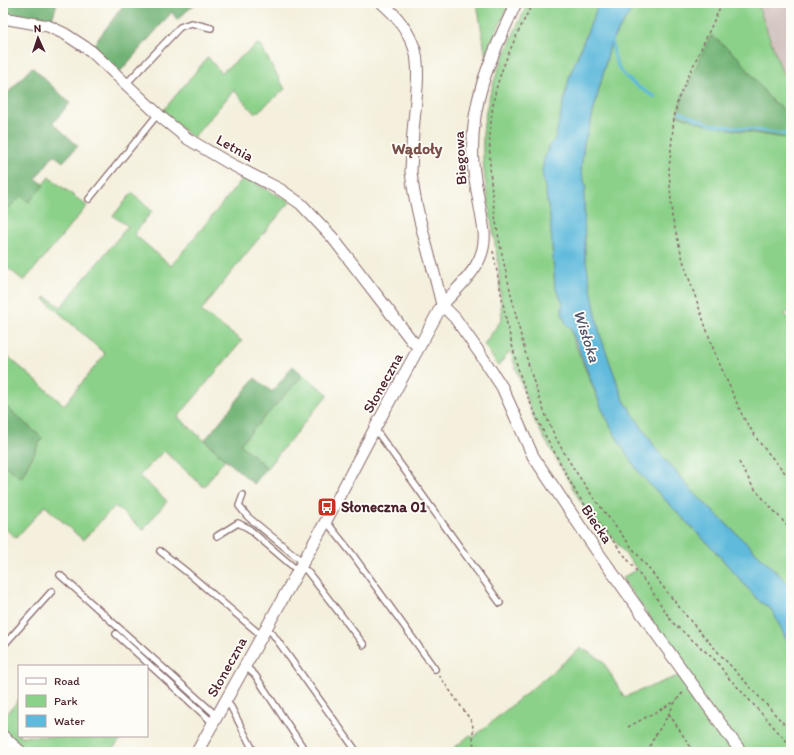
<svg xmlns="http://www.w3.org/2000/svg" width="794" height="755" font-family="Itim,sans-serif">
	<rect width="100%" height="100%" fill="#fdfcf7"/>
	<filter id="ink" filterUnits="userSpaceOnUse"><feTurbulence type="fractalNoise" baseFrequency=".025" numOctaves="2"/><feDisplacementMap in="SourceGraphic" scale="8" xChannelSelector="R" yChannelSelector="G"/><feConvolveMatrix kernelMatrix="1 2 1 2 8 2 1 2 1" color-interpolation-filters="sRGB"/></filter>
	<filter id="wash" filterUnits="userSpaceOnUse"><feTurbulence type="fractalNoise" baseFrequency=".012" numOctaves="4" result="noise"/><feDisplacementMap in="SourceGraphic" scale="16" xChannelSelector="R" yChannelSelector="G"/><feGaussianBlur stdDeviation="0.9" result="paint"/><feColorMatrix in="noise" values="0 0 0 0 0 0 0 0 0 0 0 0 0 0 0 0 0 1.4 0 .05"/><feComposite in="paint" operator="in"/></filter>
	<g filter="url(#wash)">
		<rect width="100%" height="100%" fill="#f4f0dd"/>
		<path fill="#d0c0bc" d="M757,3H791V85L784,77Z"/>
		<path fill="#8cd18a" stroke="#6b785a" d="M477,3H510L490,44L486,58Z
			M528,3H599L570,75L555,139L550,144L544,159L542,172L550,217L555,287L563,303L575,344L602,409L619,442L640,474L715,551L759,601L771,609L777,620L786,639L791,645V752H449L470,735L474,738L476,735L581,648L602,660L624,697L688,672L622,578L637,569L615,541L586,511L535,422L510,351L498,366L484,344L502,319C500,296 500,272 496,250C490,209 479,164 484,123C490,80 510,42 528,3Z
			M636,3H757L784,77L791,85V115L770,99L738,57L728,129L791,139V310L784,315L791,319V586L694,493L656,449L623,399L600,335L595,310L585,256L584,196L586,187L581,171L584,143L590,125L611,42Z
			M259,43L285,89L255,114L234,90L193,138L162,112L208,57L221,73Z
			M49,177L87,206L24,281L3,264V214L21,195L29,202Z
			M244,177L290,202L245,255L201,311L242,341L178,417L225,459L204,487L164,451L139,476L167,501L143,530L115,506L83,540L45,506L16,538L3,527V464L21,478L42,438L3,404V352L64,405L105,354L44,299L46,297L61,307L128,226L113,216L132,193L152,211L134,234L171,266Z
			M303,375L328,394L267,468L240,444Z
			M19,699V736L123,737L110,752H29L3,729V719Z"/>
		<path fill="#71b376" stroke="#5e6950" d="M3,3H57L51,23L3,15Z
			M125,3H196L177,20L172,12L119,73L92,47Z
			M711,35L738,57L770,99L791,115V139L704,124L677,115L683,95Z
			M32,67L70,103L53,123L78,146L63,162L54,155L36,178L44,185L29,202L21,196L3,214V98Z
			M293,366L303,375L240,444L267,468L254,484L225,459L205,440L255,378L272,392Z
			M3,404L42,438L21,478L3,464Z"/>
		<path fill="#5ebadc" stroke="#546c84" d="M599,3H636L611,42L590,125L584,143L581,170L586,187L584,196L585,256L595,310L600,335L623,399L656,449L694,493L791,586V645L786,639L777,620L771,609L759,601L715,551L640,474L619,442L602,409L571,329C564,324 560,310 563,303L555,287L550,217L542,172L544,159L550,144L555,139L570,75Z"/>
		<g fill="none" stroke-linecap="round" stroke-linejoin="round">
			<path stroke="#5ebadc" stroke-width="3" d="M611,39C613,47 614,56 617,64C623,79 642,89 655,97
				M680,112L710,124L791,135"/>
		</g>
	</g>
	<g filter="url(#ink)">
		<g fill="none" stroke-linecap="round" stroke-linejoin="round">
			<defs>
				<path id="lane" d="M126,84L180,27L191,23L211,28
					M89,199L158,114
					M375,429L500,603
					M243,495L239,506L248,517L303,562
					M326,521L353,555L435,669
					M217,536L238,523L248,528L298,571
					M160,551L188,573L262,636
					M301,567L307,571L364,645
					M60,575L217,716
					M266,628L272,633L357,752
					M116,634L213,723
					M3,646L52,591
					M245,666L255,675L306,752
					M226,701L231,707L253,750L257,752
					M3,751L4,752"/>
				<path id="street" d="M516,3C491,57 469,101 473,163C475,186 481,209 484,232C487,264 462,283 442,305L455,318L479,352L502,387L533,456L594,547L741,752
					M3,18L48,26L65,34L91,51L162,118L188,139L227,162L281,190L301,204L332,237L412,341L419,347
					M3,736L21,752
					M197,752L326,521L375,428L442,305C432,261 416,217 411,172C411,165 412,157 412,150C412,122 422,76 415,50C409,32 396,15 382,3"/>
			</defs>
			<use href="#lane" stroke="#866869" stroke-width="8"/>
			<use href="#street" stroke="#866869" stroke-width="13"/>
			<path stroke="#866869" stroke-width="1.5" stroke-dasharray="3 3" stroke-linecap="butt" d="M533,3C519,29 499,70 494,99C484,155 493,214 505,268C518,323 530,385 555,436C576,477 605,513 633,549C656,577 677,606 701,633C730,666 761,698 791,732
				M722,3L678,99L674,118L669,169L672,217L684,264L714,351L743,417L759,442L791,480
				M493,251L507,324L517,365L525,391L544,433L578,496L650,588L672,622L715,660C722,667 725,676 733,682L791,746
				M739,462L753,487L791,530
				M439,675L472,722C475,733 470,742 477,752
				M669,714L694,752
				M628,727L676,701
				M648,752C651,740 658,732 664,722C671,711 675,699 685,691"/>
			<use href="#lane" stroke="#fff" stroke-width="5.5"/>
			<use href="#street" stroke="#fff" stroke-width="11"/>
		</g>
	</g>
	<defs>
		<symbol id="bus-square" viewBox="-11 -11 22 22"><rect x="-9" y="-9" width="18" height="18" rx="4" fill="#c8321e" stroke="#fdfcf7"/><path d="M-5-6H5V4H4V6H2V4H-2V6H-4V4H-5ZM-3.5-4V0h7V-4ZM-3.5 1.2v1.5H-2V1.2ZM2 1.2v1.5H3.5V1.2Z" fill="#fff"/></symbol>
	</defs>
	<g fill-rule="evenodd">
		<use href="#bus-square" x="316" y="496" width="22" height="22"/>
	</g>
	<g text-anchor="middle" dominant-baseline="central" stroke-width="3.5" stroke-linejoin="round" paint-order="stroke">
		<g font-size="15" fill="#4a1f2b" stroke="#fdfcf7">
			<text transform="translate(235 148) rotate(29)">Letnia</text>
			<text transform="translate(460 158) rotate(-93)">Biegowa</text>
			<text transform="translate(383 383) rotate(-61)">Słoneczna</text>
			<text transform="translate(597 524) rotate(56)">Biecka</text>
			<text transform="translate(227 667) rotate(-61)">Słoneczna</text>
		</g>
		<g font-size="15" font-weight="bold" fill="#4a1f2b" stroke="#fdfcf7" text-anchor="start">
			<text x="341" y="507">Słoneczna 01</text>
		</g>
		<g font-size="16" font-weight="bold" fill="#794f49" stroke="#fdfcf7">
			<text x="417" y="148">Wądoły</text>
		</g>
		<g font-size="16" font-style="italic" fill="#515569" stroke="#fdfcf7">
			<text transform="translate(587 336) rotate(72)">Wisłoka</text>
		</g>
	</g>
	<rect width="794" height="755" fill="none" stroke="#fdfcf7" stroke-width="16"/>
	<rect x="18" y="665" width="130" height="72" fill="#fdfcf7" stroke="#b5a4a5"/>
	<rect x="26" y="678" width="20" height="6" fill="#ffffff" stroke="#b5a4a5"/>
	<text x="54" y="685" font-size="12" fill="#4a1f2b">Road</text>
	<rect x="26" y="695" width="20" height="12" fill="#8cd18a" stroke="#b5a4a5"/>
	<text x="54" y="705" font-size="12" fill="#4a1f2b">Park</text>
	<rect x="26" y="715" width="20" height="12" fill="#5ebadc" stroke="#b5a4a5"/>
	<text x="54" y="725" font-size="12" fill="#4a1f2b">Water</text>
	<g transform="translate(38 38) rotate(357)" stroke="#fdfcf7" stroke-width="3" paint-order="stroke">
	<path d="M0-3L7 15L0 10L-7 15Z" fill="#4a1f2b"/>
	<text y="-6" font-size="11" font-weight="bold" text-anchor="middle" fill="#4a1f2b">N</text>
	</g>
</svg>
